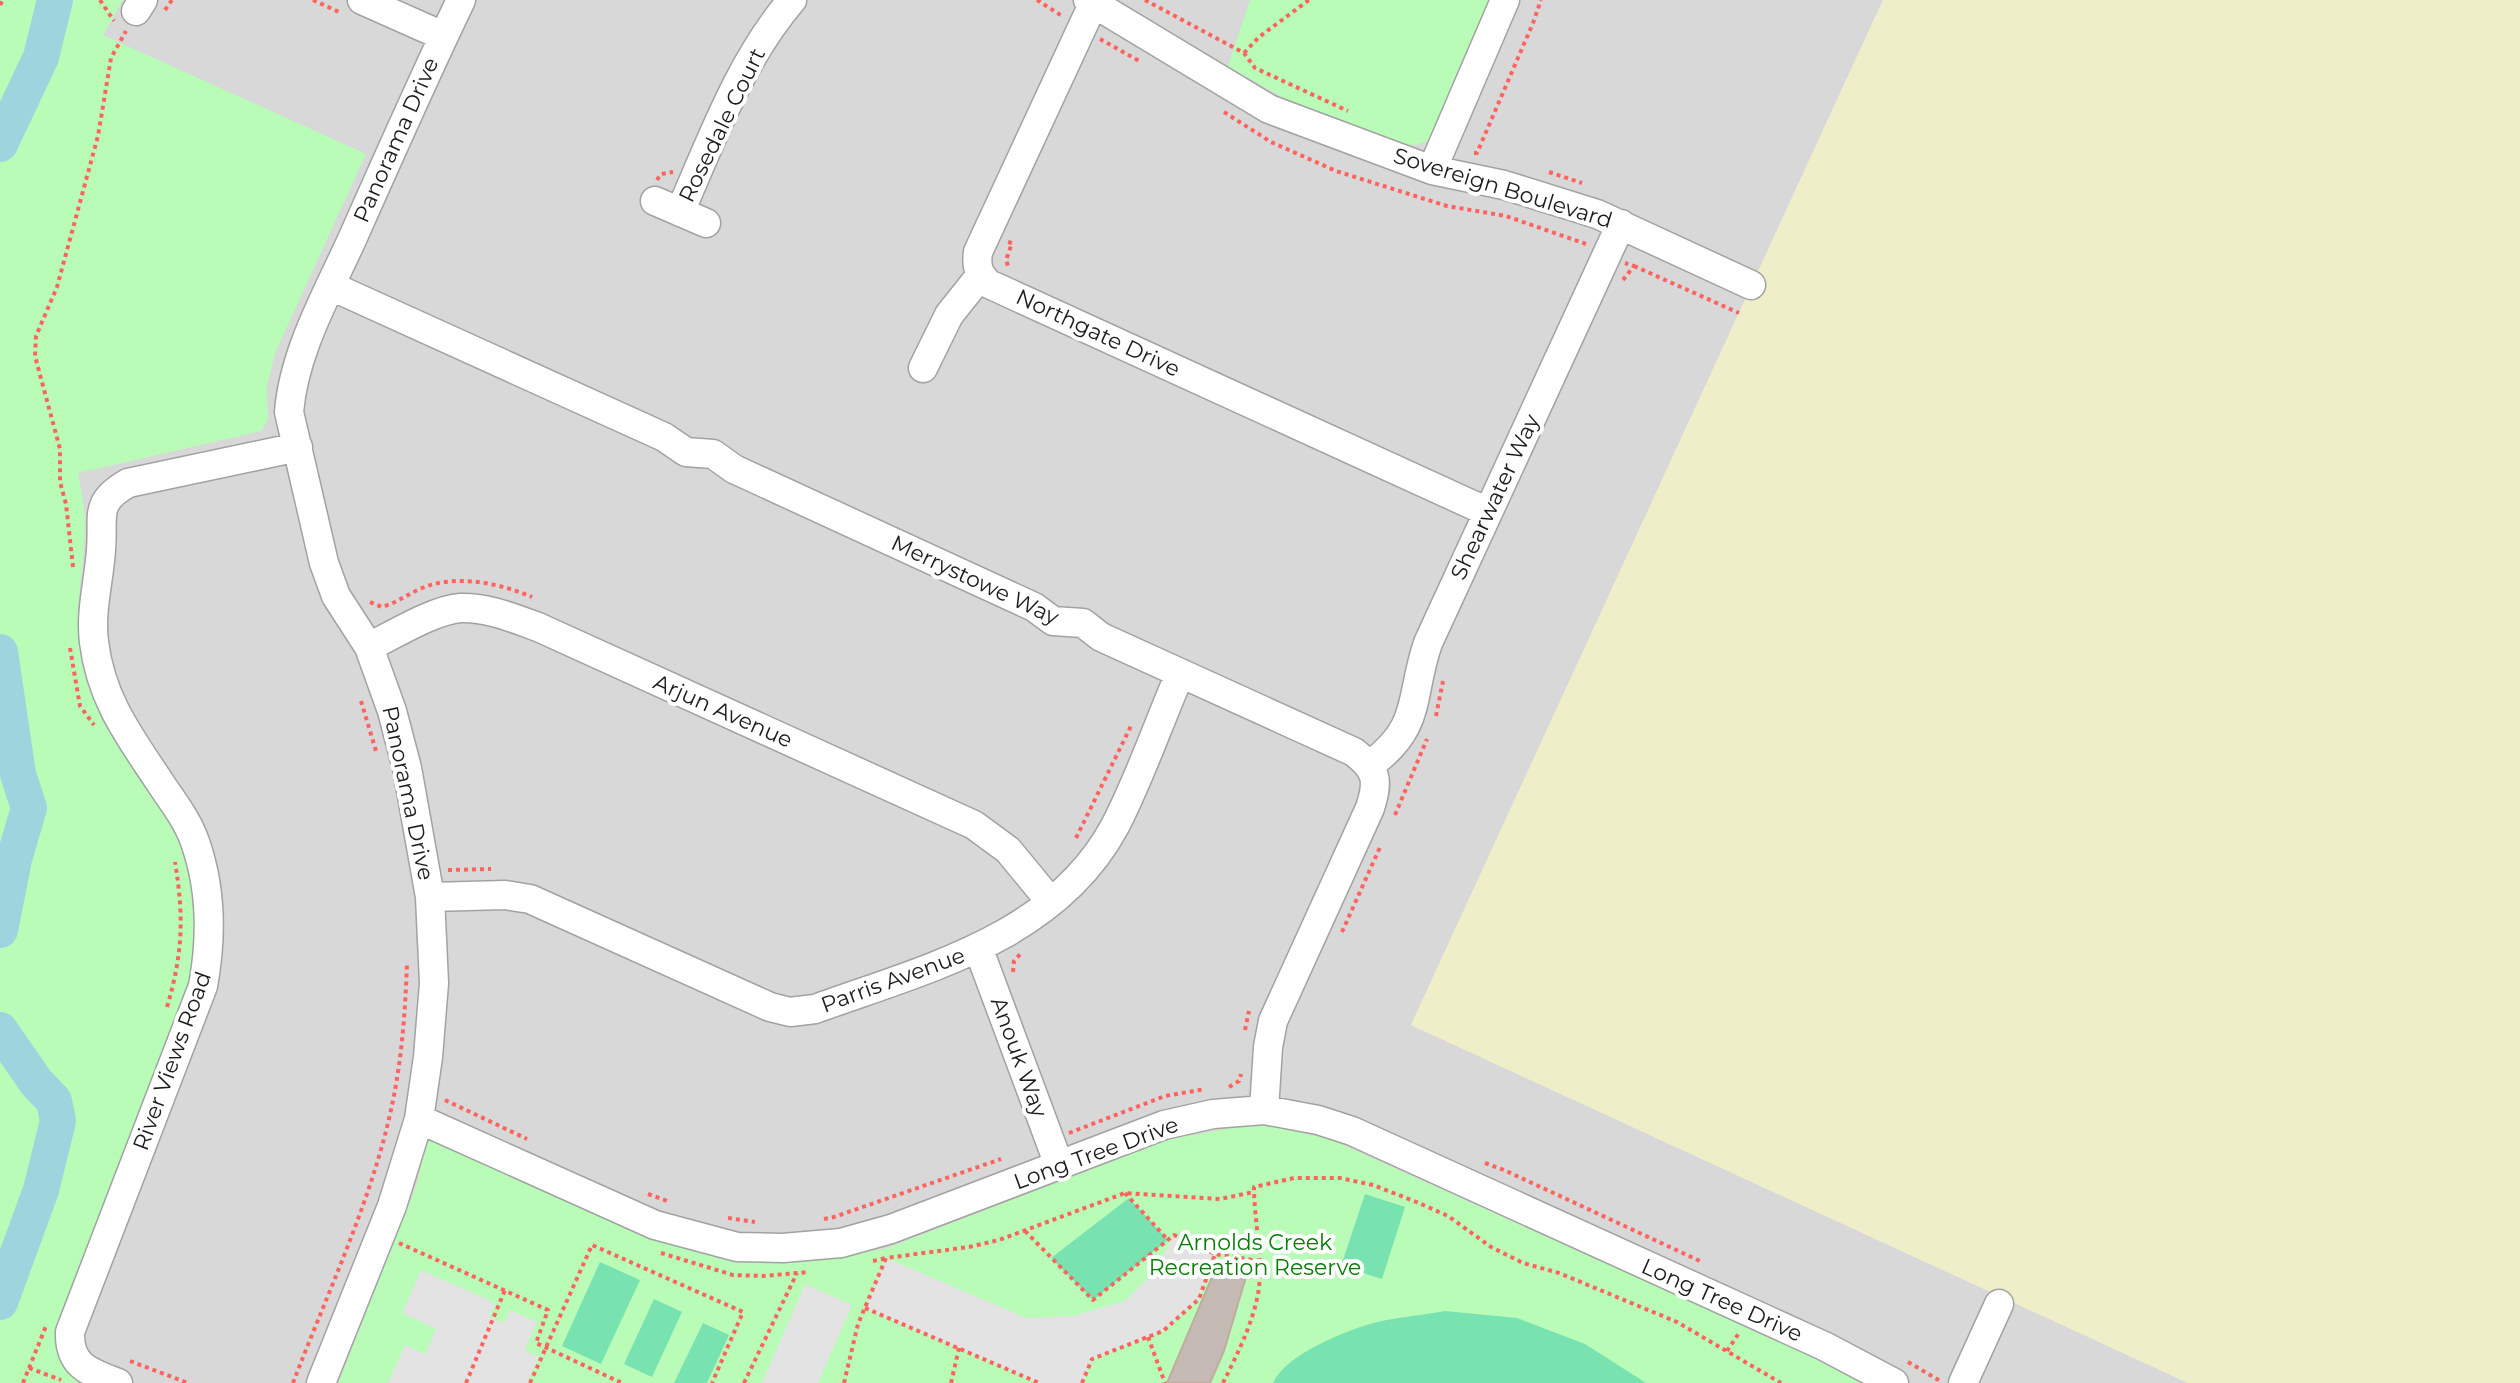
<svg xmlns="http://www.w3.org/2000/svg" width="2520" height="1383" font-family="Montserrat,sans-serif">
	<rect width="100%" height="100%" fill="#eee8e0"/>
	<path fill="#d9d8d8" d="M0,0H1883L1411,1025L2188,1383H0Z"/>
	<path fill="#eeeec9" d="M1883,0H2520V1383H2188L1411,1025Z"/>
	<path fill="#b8fcb8" d="M0,0H123L103,35L366,154L275,353L267,386L268,420L261,431L78,473C81,489 84,505 85,521C85,572 70,621 84,672C104,752 176,806 196,887C203,918 195,959 191,990L58,1340L98,1383H0Z
		M1250,0H1492L1434,139L1408,147L1289,101L1228,66Z
		M1257,1123L1330,1139L1813,1357L1861,1383H338L417,1184L427,1137L649,1237L745,1262L820,1260L887,1248L1167,1140Z"/>
	<path fill="#78e2b1" d="M1365,1194L1405,1207L1382,1279L1341,1266Z
		M1129,1198L1168,1240L1093,1300L1051,1258Z
		M600,1262L640,1280L601,1364L562,1346Z
		M654,1299L682,1312L652,1377L624,1364Z
		M1445,1311L1517,1318L1585,1344L1646,1383H1273C1286,1354 1347,1330 1377,1322C1399,1317 1423,1315 1445,1311Z
		M703,1323L729,1335L707,1383H674Z"/>
	<path fill="#e3e3e3" d="M1174,1235L1215,1254L1199,1299L1163,1331L1092,1359L1082,1383H1039L865,1308L886,1258L1026,1318L1073,1316L1125,1301L1153,1273Z
		M421,1270L495,1303L489,1317L504,1323L510,1310L537,1322L525,1350L539,1357L527,1383H388L405,1345L425,1354L436,1329L402,1313Z
		M805,1284L852,1305L818,1383H762Z"/>
	<g fill="none" stroke-linecap="round" stroke-linejoin="round">
		<path stroke="#9dd5de" stroke-width="36" d="M0,144L41,57L55,0
			M0,652L18,774L29,808L14,859L0,930
			M0,1030L36,1082L54,1101L58,1121L41,1190L0,1302"/>
	</g>
	<path fill="#c5b9b3" stroke="#c0aca1" stroke-width="2" d="M1215,1270H1248L1224,1351L1210,1383H1167Z"/>
	<g fill="none" stroke-linecap="round" stroke-linejoin="round">
		<defs>
			<path id="minor" d="M362,0L443,36
				M1088,0L1269,109L1432,170L1504,185L1597,214L1751,285
				M1093,4L978,252C976,266 978,274 989,284L1488,512
				M136,11L143,0
				M1432,170L1505,0
				M655,201L706,223
				M680,212C712,139 740,61 792,0
				M331,286L664,437L686,452L713,454L734,469L1034,607L1053,621L1083,623L1101,637L1354,752C1377,770 1379,780 1370,808L1273,1021L1268,1047L1264,1110
				M923,368L949,315L980,276
				M369,647C393,635 434,610 460,608C487,607 513,618 538,627L974,825L1008,850L1050,901
				M1370,765C1423,726 1409,698 1428,643L1621,224
				M430,897L505,895L530,899L770,1007L790,1012L815,1009C925,969 1055,938 1115,826C1140,778 1158,724 1180,674
				M979,950L1059,1165
				M419,1119L655,1225L737,1247L783,1248L841,1243L891,1229L1164,1125L1213,1114L1264,1110L1318,1120L1352,1131L1824,1346L1894,1383
				M118,1383C90,1372 69,1367 70,1332L203,986C212,937 212,890 195,842C188,821 173,802 161,784C130,737 101,700 94,642C90,611 99,581 101,550C104,516 93,503 128,483L298,447
				M321,1383L392,1206L419,1119L428,1057L434,983L430,897L407,768L392,711L369,647L336,596L324,563L289,412C294,350 329,291 354,235C389,156 424,77 461,0
				M1963,1383L1999,1304"/>
		</defs>
		<use href="#minor" stroke="#a2a2a2" stroke-width="31"/>
		<path stroke="#ff635f" stroke-width="4" stroke-dasharray="4 4" stroke-linecap="butt" d="M100,0L114,21
			M313,0L341,13
			M1037,0L1062,16
			M1145,0L1244,53L1255,68L1348,111
			M0,5L3,0
			M165,10L172,0
			M1100,39L1141,62
			M1244,53L1259,37L1309,0
			M1224,112L1271,142L1336,171L1447,206L1506,216L1586,244
			M1474,153H1477L1533,23L1541,0
			M1549,172L1582,183
			M657,180L661,174L673,172
			M1008,242L1012,243L1006,260L1009,269
			M1634,266L1739,313
			M1623,280L1634,266L1625,263
			M73,567L66,504L60,482V449L35,356L36,336L57,287L98,136L111,58L126,31
			M370,602L382,607C396,603 408,594 422,588C456,574 499,583 532,597
			M70,648L80,706L94,725
			M361,701L376,751
			M1436,716L1443,681
			M1395,815L1427,739
			M1076,838L1132,724
			M448,870L491,869
			M1342,932L1381,845
			M1013,972L1014,961L1022,952
			M167,1007C183,953 184,917 175,862
			M1245,1030L1249,1011
			M1229,1087L1239,1081L1241,1074
			M445,1100L527,1139
			M1069,1133L1165,1096L1205,1089
			M1485,1163L1504,1170L1702,1262
			M1125,1193L1168,1240
			M648,1194L670,1202
			M728,1218L755,1222
			M824,1219L834,1217L1001,1159
			M1025,1231L1093,1300L1174,1235L1215,1254
			M399,1243L548,1310L536,1343L622,1383
			M661,1253L733,1275L763,1276L809,1272
			M873,1261L886,1258
			M865,1308L1039,1383
			M1148,1337L1165,1383
			M1727,1351L1739,1333
			M130,1361L188,1383
			M1908,1362L1942,1382
			M29,1368L61,1380
			M23,1383L46,1326
			M293,1383C325,1299 367,1210 388,1123C401,1070 405,1018 407,964
			M466,1383L505,1290
			M530,1383L592,1245L743,1312L712,1383
			M744,1383L797,1273
			M844,1383L858,1324L886,1258L969,1247L999,1240L1125,1193L1220,1199L1254,1192
			M951,1383L959,1348
			M1082,1383L1092,1359L1163,1331L1199,1299L1215,1254L1259,1261
			M1223,1383C1237,1355 1252,1325 1258,1294C1264,1259 1254,1222 1254,1187L1294,1178H1340L1373,1185L1419,1203L1448,1216L1491,1247L1523,1263L1559,1273L1677,1322L1781,1383"/>
		<use href="#minor" stroke="#fff" stroke-width="28"/>
	</g>
	<g text-anchor="middle" dominant-baseline="central" stroke-width="8" stroke-linejoin="round" paint-order="stroke">
		<g font-size="22" fill="#1b1b1b" stroke="#fff">
			<text transform="translate(722 125) rotate(-64)">Rosedale Court</text>
			<text transform="translate(396 140) rotate(-66)">Panorama Drive</text>
			<text transform="translate(1503 188) rotate(17)">Sovereign Boulevard</text>
			<text transform="translate(1098 333) rotate(25)">Northgate Drive</text>
			<text transform="translate(1495 497) rotate(-65)">Shearwater Way</text>
			<text transform="translate(975 580) rotate(25)">Merrystowe Way</text>
			<text transform="translate(723 711) rotate(24)">Arjun Avenue</text>
			<text transform="translate(408 793) rotate(78)">Panorama Drive</text>
			<text transform="translate(893 980) rotate(-20)">Parris Avenue</text>
			<text transform="translate(1019 1057) rotate(70)">Anouk Way</text>
			<text transform="translate(172 1061) rotate(-70)">River Views Road</text>
			<text transform="translate(1096 1153) rotate(-20)">Long Tree Drive</text>
			<text transform="translate(1722 1300) rotate(24)">Long Tree Drive</text>
		</g>
		<g font-size="22" fill="#057d06" stroke="#fff">
			<text x="1255" y="1242">Arnolds Creek<tspan x="1255" dy="25">Recreation Reserve</tspan></text>
		</g>
	</g>
</svg>
